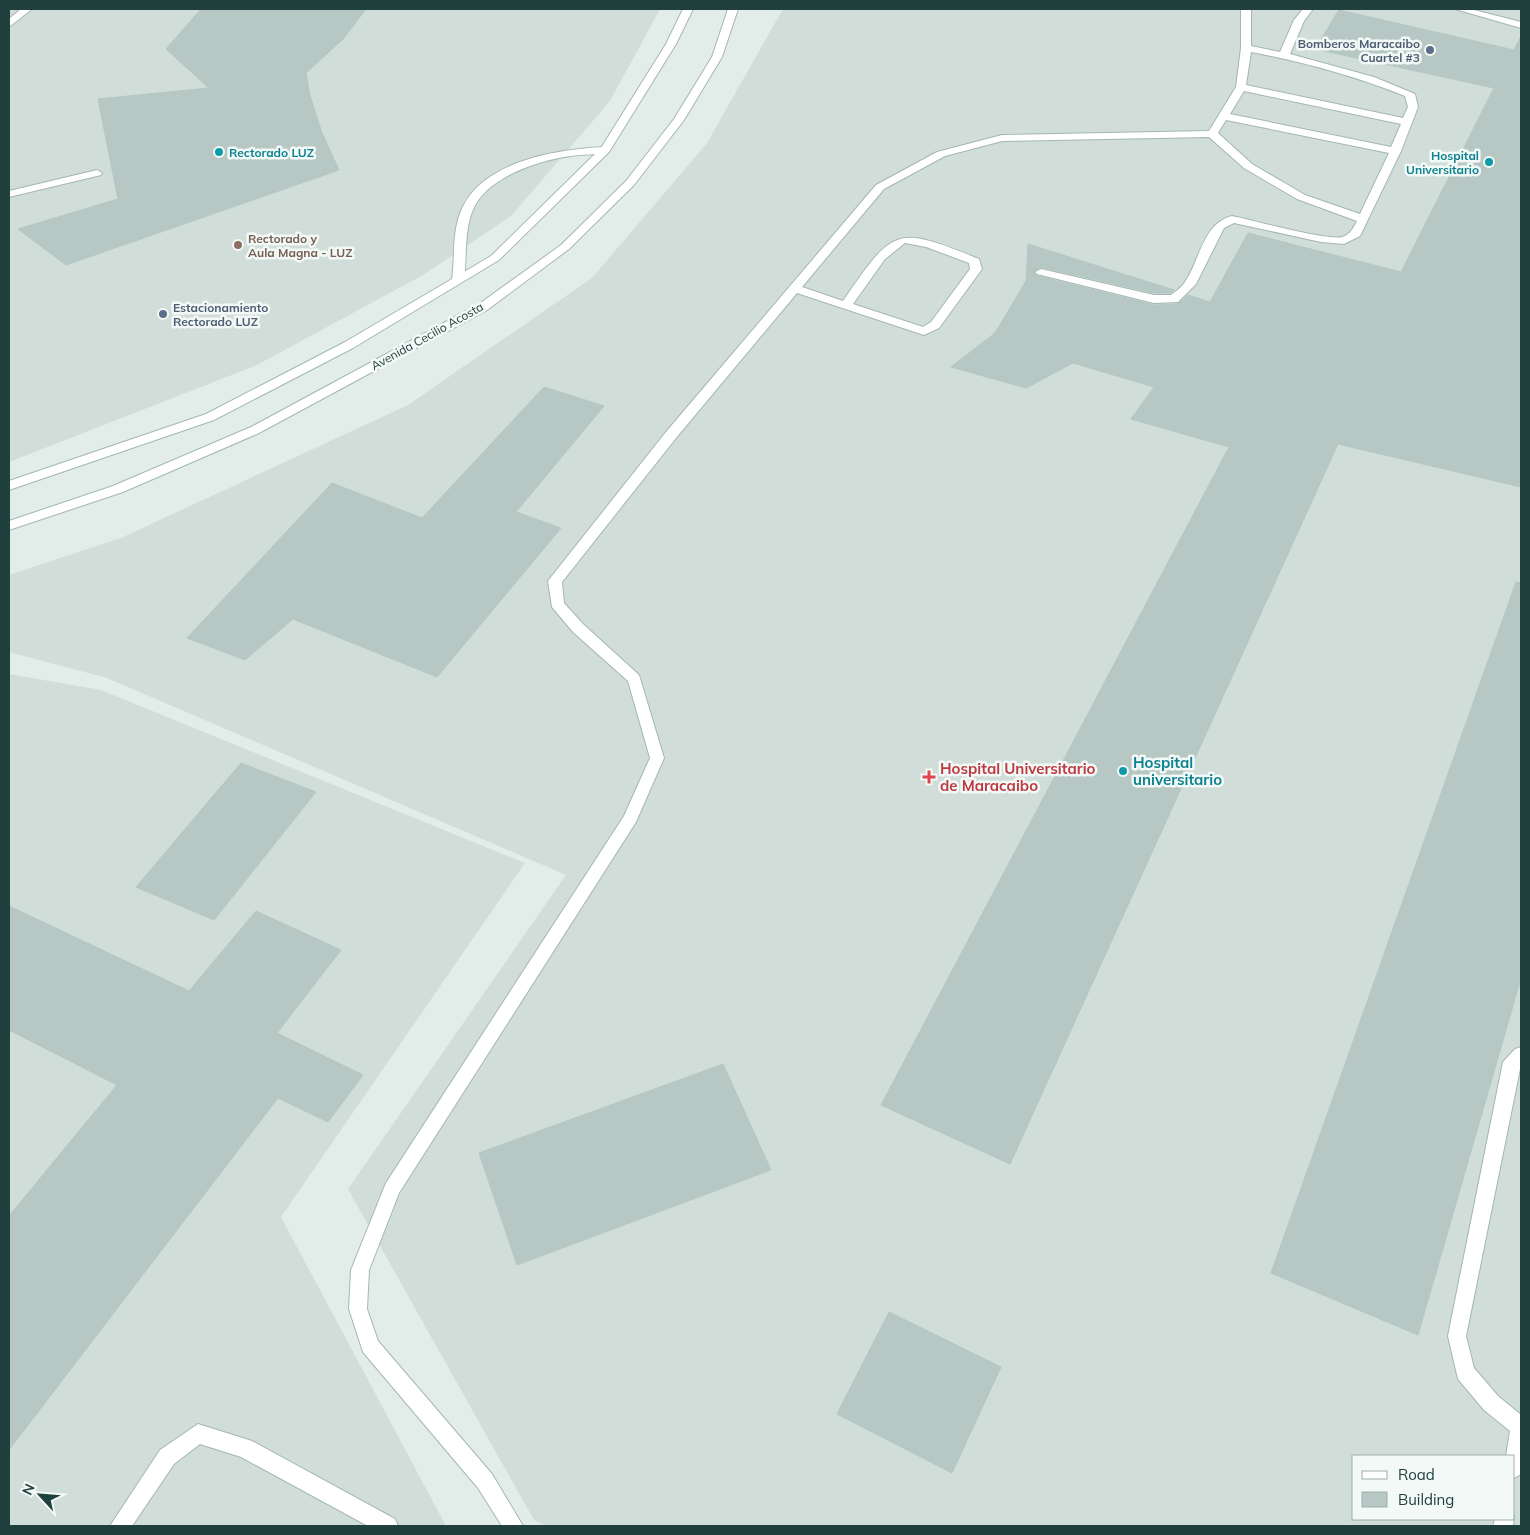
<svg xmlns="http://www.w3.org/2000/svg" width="1530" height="1535" font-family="Mulish,sans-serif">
	<rect width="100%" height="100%" fill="#e2edea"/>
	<path fill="#d0ddd9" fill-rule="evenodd" d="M9,9H660L610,101L511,216L423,275L257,365L9,462Z
		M783,9H1521V1526H546L534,1520L348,1189L566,875L107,678L9,652V575L121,538L408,405L592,278L707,143ZM1354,1456H1514V1519H1354Z
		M9,674L101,690L525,863L281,1217L446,1526H9Z"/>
	<path fill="#b7c8c4" stroke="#b4c7c3" d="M201,9H366L343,39L306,73L310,96L322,133L339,170L66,265L18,229L118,199L98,99L209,88L166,49Z
		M1339,10L1514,50L1521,36V487L1338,444L1010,1164L881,1105L1229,447L1131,419L1154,387L1073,363L1026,388L951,367L995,333L1026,281L1028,244L1174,290L1170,293H1154L1041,267L1033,272L1037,276L1154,305L1178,304L1188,295L1210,302L1248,233L1401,272L1494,88L1315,49Z
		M544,387L604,406L516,512L561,528L437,677L293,619L245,660L187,638L332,483L422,518Z
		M1516,582L1521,583V978L1418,1335L1271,1273Z
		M241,763L316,792L214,920L136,887Z
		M9,906L189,991L256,911L341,950L277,1033L363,1075L328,1122L278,1098L9,1450V1216L117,1085L9,1030Z
		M723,1064L771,1170L517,1265L479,1153Z
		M889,1312L1001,1367L952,1473L837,1414Z"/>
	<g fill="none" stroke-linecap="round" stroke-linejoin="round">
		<defs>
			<path id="service" d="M21,9H32L9,27V19Z
				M1241,9H1251V46L1280,52L1294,20L1303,9H1313L1304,21L1290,54L1374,77L1415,94L1418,107L1401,151L1360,236L1344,244L1321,242L1234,223L1224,228L1196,284L1178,302L1154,303L1037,274L1035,272L1041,269L1154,295H1171C1176,291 1182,287 1185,282C1200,260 1203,223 1232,216C1252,220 1327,241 1342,237C1350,235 1354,227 1357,221L1297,199L1244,168L1209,137L1002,141L945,156L884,189L802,287L843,301C894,227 895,225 979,259L982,269L939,328L924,335L797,293L676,438L562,582L564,603L583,624L639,675L664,758L636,822L399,1193L369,1270L367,1309L378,1341L492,1474L523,1526H502L478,1488L363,1352L349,1309L351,1270L386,1183L624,816L650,758L628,681L573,632L552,607L548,581L666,432L876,185L937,152L1002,135L1209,131L1236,87L1241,48ZM1251,52C1304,62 1355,76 1405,96L1408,107L1403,118L1246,85ZM1244,91L1401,124L1391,147L1230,114ZM1226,120L1389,153L1360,214L1305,195L1252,164L1218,133ZM905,243L926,247L969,263L970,269L931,322L923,327L853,304L885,259Z
				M1455,9H1470L1521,22V28Z
				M605,147L610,150L609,152C597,155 583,154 571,156C539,160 484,178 472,212C464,233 467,258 464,280L458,284L454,282L452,280C455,258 452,232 461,211C481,161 558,149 605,147Z
				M97,170L102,173L101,175L9,197V191Z
				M1521,1047V1064L1466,1336L1474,1368L1498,1396L1521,1415V1474L1514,1478V1456H1506L1510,1431L1484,1410L1458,1379L1448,1336L1503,1062L1515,1049Z
				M198,1424L252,1441L395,1519L398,1526H368L241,1457L200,1444L174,1464L132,1526H110L160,1450Z
				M1514,1516L1513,1526H1493L1495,1519H1514Z"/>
			<path id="minor" d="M683,9H693L676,44L609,152L499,260L353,348L214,420L9,490V481L206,414L345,342L491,256L601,148L666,44Z
				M728,9H738L722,57L684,120L634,185L569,249L487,310L259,433L123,492L9,530V521L113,486L251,427L479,304L561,245L626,181L674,119L712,57Z"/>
		</defs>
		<use href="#service" stroke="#a4b6b3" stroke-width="2"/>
		<use href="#minor" stroke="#a4b6b3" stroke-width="2"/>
		<use href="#service" fill="#fff" fill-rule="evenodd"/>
		<use href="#minor" fill="#fff" fill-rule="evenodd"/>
	</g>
	<g fill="#5c6f8a" stroke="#f3f9f7" stroke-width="2">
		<circle cx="1430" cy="50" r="5"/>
		<circle cx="163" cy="314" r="5"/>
	</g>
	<g fill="#0f9aa8" stroke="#f3f9f7" stroke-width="2">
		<circle cx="219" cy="152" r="5"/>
		<circle cx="1489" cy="162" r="5"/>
		<circle cx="1123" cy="771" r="5"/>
	</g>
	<circle fill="#8d6e63" stroke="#f3f9f7" stroke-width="2" cx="238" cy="245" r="5"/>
	<path fill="#e0444e" stroke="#f3f9f7" stroke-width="2" d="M926.5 769.5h5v5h5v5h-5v5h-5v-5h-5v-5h5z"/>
	<g text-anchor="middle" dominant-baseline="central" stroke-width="5" stroke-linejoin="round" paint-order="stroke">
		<g font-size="12" font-weight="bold" fill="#4e5e75" stroke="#f3f9f7" text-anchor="end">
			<text x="1420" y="43">Bomberos Maracaibo<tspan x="1420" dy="14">Cuartel #3</tspan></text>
			<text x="173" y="307" text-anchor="start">Estacionamiento<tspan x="173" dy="14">Rectorado LUZ</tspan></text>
		</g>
		<g font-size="12" font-weight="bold" fill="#0d838f" stroke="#f3f9f7" text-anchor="start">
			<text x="229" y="152">Rectorado LUZ</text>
			<text x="1479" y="155" text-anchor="end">Hospital<tspan x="1479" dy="14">Universitario</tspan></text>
		</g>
		<g font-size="12" font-weight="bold" fill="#785e54" stroke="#f3f9f7" text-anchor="start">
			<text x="248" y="238">Rectorado y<tspan x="248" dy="14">Aula Magna - LUZ</tspan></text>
		</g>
		<g font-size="12" fill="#20403d" stroke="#f3f9f7">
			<text transform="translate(427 336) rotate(-29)">Avenida Cecilio Acosta</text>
		</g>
		<g font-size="15" font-weight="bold" fill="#0d838f" stroke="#f3f9f7" text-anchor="start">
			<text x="1133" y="762">Hospital<tspan x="1133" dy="17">universitario</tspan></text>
		</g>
		<g font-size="15" font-weight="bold" fill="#be3a42" stroke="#f3f9f7" text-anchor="start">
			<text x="940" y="768">Hospital Universitario<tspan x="940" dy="17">de Maracaibo</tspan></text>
		</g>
	</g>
	<rect width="1530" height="1535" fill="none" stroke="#20403d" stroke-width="20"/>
	<rect x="1352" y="1455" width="162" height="65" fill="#f3f9f7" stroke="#9fafad"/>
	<rect x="1362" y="1471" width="25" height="8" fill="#ffffff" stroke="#9fafad"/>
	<text x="1398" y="1480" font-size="15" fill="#20403d">Road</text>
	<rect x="1362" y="1492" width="25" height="15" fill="#b7c8c4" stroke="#9fafad"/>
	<text x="1398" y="1505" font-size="15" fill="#20403d">Building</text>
	<g transform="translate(40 1495) rotate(296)" stroke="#f3f9f7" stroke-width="4" paint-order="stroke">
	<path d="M0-4L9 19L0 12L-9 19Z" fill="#20403d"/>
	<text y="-8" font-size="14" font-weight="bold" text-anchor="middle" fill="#20403d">N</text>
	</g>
</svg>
